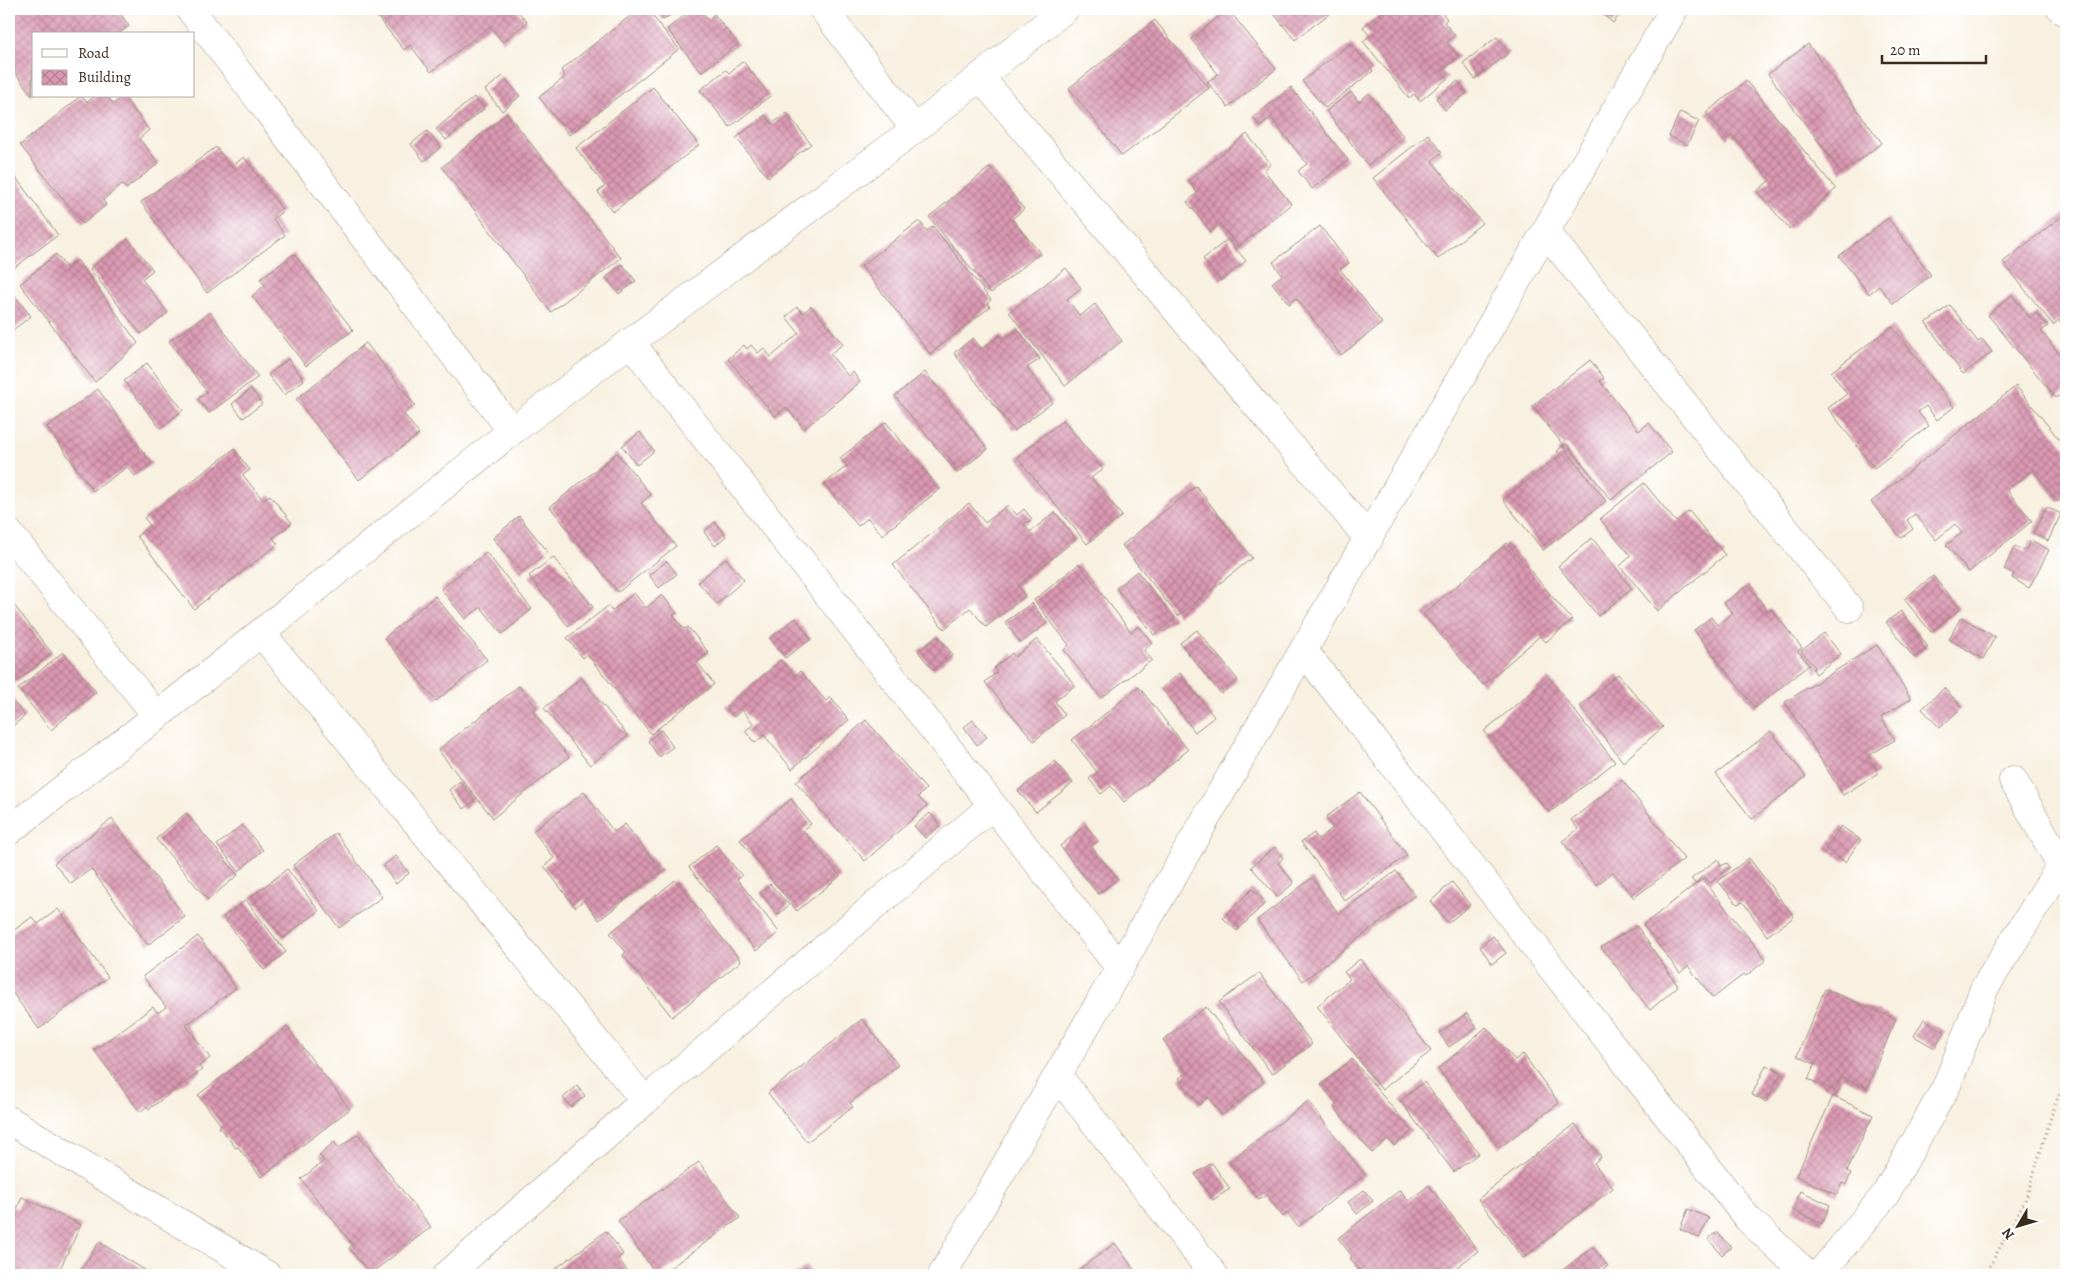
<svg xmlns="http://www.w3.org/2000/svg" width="2075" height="1284" font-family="Alegreya,serif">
	<defs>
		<pattern id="building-cross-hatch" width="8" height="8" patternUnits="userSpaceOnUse" patternTransform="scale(1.25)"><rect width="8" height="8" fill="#db99b3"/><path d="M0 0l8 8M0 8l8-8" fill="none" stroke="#b37d91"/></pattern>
	</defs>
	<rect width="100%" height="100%" fill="#fff"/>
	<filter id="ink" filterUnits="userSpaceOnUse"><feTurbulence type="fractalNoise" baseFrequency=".02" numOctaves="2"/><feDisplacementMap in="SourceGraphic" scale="10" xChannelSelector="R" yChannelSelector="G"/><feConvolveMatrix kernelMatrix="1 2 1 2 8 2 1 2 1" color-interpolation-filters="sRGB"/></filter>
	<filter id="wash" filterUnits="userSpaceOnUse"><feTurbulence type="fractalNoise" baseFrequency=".0096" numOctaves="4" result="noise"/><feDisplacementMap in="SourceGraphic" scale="20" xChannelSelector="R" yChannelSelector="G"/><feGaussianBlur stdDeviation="1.12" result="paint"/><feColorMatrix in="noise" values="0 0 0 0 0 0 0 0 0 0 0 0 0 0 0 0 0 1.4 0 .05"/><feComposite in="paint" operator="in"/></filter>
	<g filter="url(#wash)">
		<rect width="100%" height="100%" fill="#f8f0e0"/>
		<g id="blocks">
			<path fill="url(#building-cross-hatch)" d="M9,9H117L129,26L118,34H34L32,96L9,64Z
				M371,9H516L527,22L503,42L490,26L431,72L410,45L404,50Z
				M639,9H647L679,49L569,135L539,97L565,77L561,70Z
				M654,9H678L663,20Z
				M693,9H699L708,20L714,14L738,44L701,72L667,29Z
				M1228,9L1276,69L1228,107L1207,82L1218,74L1191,39Z
				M1270,9H1326L1330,13L1295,40Z
				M1386,9H1439L1447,19L1444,22L1455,35L1447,42L1459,57L1442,71L1448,78L1420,101L1414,94L1409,98L1363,41L1370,36L1363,27Z
				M1596,9H1625L1613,23Z
				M1155,20L1209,88L1122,156L1069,88Z
				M1497,37L1509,53L1475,79L1463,63Z
				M1351,43L1373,71L1325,108L1302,81Z
				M1808,44L1882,143L1842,173L1768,74Z
				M743,61L770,96L730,127L700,90L726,70L729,73Z
				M503,76L520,96L502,111L485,90Z
				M1458,81L1467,93L1445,110L1436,98Z
				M1746,81L1836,189L1789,229L1757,191L1770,180L1732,135L1727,139L1706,113Z
				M653,87L699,145L613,212L598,192L605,186L576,148Z
				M1291,87L1348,160L1312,189L1298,171L1307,164L1271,118L1260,127L1253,118Z
				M1351,92L1359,102L1369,93L1404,137L1368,165L1326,111Z
				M81,96L87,102L95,96H107L113,104L123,96L149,130L139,139L159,163L126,189L122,184L103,200L106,205L83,224L20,145Z
				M474,97L484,109L446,140L436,129Z
				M1680,112L1699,121L1687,145L1669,136Z
				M507,113L621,258L551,312L442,167Z
				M787,113L811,144L768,177L736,138L765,115L772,124Z
				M427,131L441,147L424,161L411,144Z
				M1247,134L1271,164L1264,170L1291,204L1238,247L1220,224L1211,232L1187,202L1197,193L1188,181Z
				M1428,134L1442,152L1432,161L1482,223L1438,259L1373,178Z
				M216,147L231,167L244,157L283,211L273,219L285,235L207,293L141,202Z
				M990,167L1024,209L1012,219L1040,253L991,293L929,217Z
				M9,168L58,235L11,270L9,267Z
				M2066,213V330L2059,320L2053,325L2003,262Z
				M1888,218L1931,275L1893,304L1879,286L1869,294L1839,256Z
				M919,221L927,231L933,226L991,300L987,303L990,307L930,354L861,266Z
				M1320,226L1349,263L1340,269L1382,323L1341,355L1296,298L1289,304L1272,283L1282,275L1273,262Z
				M128,239L153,270L142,279L168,313L141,334L90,269Z
				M1228,239L1246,261L1221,281L1203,259Z
				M56,254L67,269L77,260L138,343L95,382L20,284Z
				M294,254L353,330L306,366L252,296L265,285L260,279Z
				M622,264L636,281L619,294L606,278Z
				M1066,268L1081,288L1067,299L1080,316L1095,304L1122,341L1065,386L1009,312Z
				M9,289L31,316L9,333Z
				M2012,295L2030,318L2036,313L2048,326L2041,331L2066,362V390L2056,398L1988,315Z
				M1950,305L1978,342L1982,339L1992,352L1963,374L1926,323Z
				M811,306L843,344L830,354L848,376L853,372L860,382L804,429L786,407L775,416L728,359L744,345L747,349L751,345L758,353L764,348L771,357L799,333L786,317L797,307L803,313Z
				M210,312L258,377L209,413L198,399L207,392L169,341Z
				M1892,326L1954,407L1937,420L1926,406L1918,412L1929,426L1874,468L1828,408L1847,394L1831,372Z
				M1018,329L1040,359L1027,368L1053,402L1014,431L954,353L973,338L982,349L1000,335L1004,339Z
				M366,343L415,405L404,414L419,434L359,480L296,399Z
				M288,359L304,380L284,395L268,375Z
				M1590,360L1604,378L1600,381L1639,431L1649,423L1672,452L1611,500L1567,444L1564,446L1532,406Z
				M147,363L183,410L160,428L124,381Z
				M925,372L988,449L957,473L895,396Z
				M2016,386L2066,448V495L2058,502L2033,470L2007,490L2032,521L1969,572L1946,545L1962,533L1955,524L1936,540L1915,514L1907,520L1913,529L1901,538L1871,502Z
				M98,389L152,464L135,476L127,467L93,491L47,427Z
				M251,389L262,404L243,418L232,404Z
				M1063,420L1103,469L1091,478L1122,516L1087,544L1017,457Z
				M886,422L940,489L882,535L868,518L858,526L824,484L847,466L840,458Z
				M640,432L654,451L637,465L622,446Z
				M1563,446L1606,501L1543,550L1503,500L1560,455L1557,451Z
				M234,449L250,470L243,475L263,500L270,495L292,523L273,538L278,544L194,609L137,536L150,525L144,518Z
				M617,453L651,495L641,503L676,546L618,592L550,507Z
				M1644,483L1676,522L1689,511L1725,555L1657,611L1620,566L1631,556L1600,519Z
				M1196,486L1252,558L1178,616L1122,545Z
				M969,503L985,523L1008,505L1017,515L1024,509L1032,519L1024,524L1030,532L1055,512L1076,539L1018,586L1025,596L986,627L970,608L944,629L893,565Z
				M2047,507L2061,514L2048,541L2033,533Z
				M519,516L548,552L521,573L493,538Z
				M715,522L726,536L715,546L704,532Z
				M1592,538L1632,589L1598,616L1558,566Z
				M2031,540L2049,550L2029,588L2012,578L2014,574L2004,569L2015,546L2025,551Z
				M1507,543L1572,620L1546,642L1540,636L1483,685L1423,614Z
				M486,552L532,609L502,634L481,607L465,619L441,589Z
				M553,557L593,607L568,626L529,576Z
				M726,558L744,580L717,604L698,582Z
				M667,561L677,574L659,588L649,575Z
				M1079,564L1131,632L1139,626L1152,643L1144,650L1152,660L1101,698L1064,650L1069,645L1034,600Z
				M1137,571L1175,619L1154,635L1116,588Z
				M1933,576L1960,609L1931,632L1904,599Z
				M1748,585L1768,611L1771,609L1802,648L1798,651L1809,665L1755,708L1694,630L1711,617L1717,625L1733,613L1724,603Z
				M634,593L646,608L662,595L677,613L673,615L684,629L688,627L709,653L697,662L714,684L651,734L587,654L583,658L567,638L608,606L612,611Z
				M435,596L487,660L436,701L384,638Z
				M1032,603L1047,623L1021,643L1005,622Z
				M13,604L52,653L9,688V607Z
				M1901,611L1928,647L1914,658L1886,622Z
				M1961,617L1995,637L1983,659L1949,639Z
				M796,618L811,639L785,658L770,638Z
				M1197,630L1238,680L1221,694L1180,643Z
				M1824,633L1841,654L1816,674L1813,669L1815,667L1801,651Z
				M938,636L953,655L933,670L918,651Z
				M1037,639L1075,685L1055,701L1065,715L1034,741L985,682L997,672L994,668L1012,653L1015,657Z
				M1877,645L1911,699L1881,717L1895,740L1868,756L1878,773L1843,795L1785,702Z
				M63,652L96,692L51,730L18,689Z
				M781,660L795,676L800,671L826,701L830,697L849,720L792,769L764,735L755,743L745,731L754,724L742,710L734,717L726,707Z
				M1180,673L1214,717L1195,732L1162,688Z
				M1618,674L1663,727L1623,762L1580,706Z
				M581,678L628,736L590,765L544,708Z
				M1549,678L1615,762L1549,813L1484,731Z
				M519,686L537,708L533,712L569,757L493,818L438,750Z
				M1139,687L1188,750L1124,802L1111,786L1101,794L1089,779L1097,772L1072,740Z
				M1944,688L1962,707L1940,728L1922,709Z
				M9,696L25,716L9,729Z
				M866,720L926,789L918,797L927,806L865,861L796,782Z
				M973,720L987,737L977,745L964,727Z
				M661,730L673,747L659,757L648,741Z
				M1771,731L1806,777L1752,819L1716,774Z
				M1055,761L1073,783L1036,812L1018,791Z
				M1622,780L1684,859L1634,898L1613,872L1597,885L1562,841L1578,829L1571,820Z
				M460,781L475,800L464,809L449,790Z
				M584,792L614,832L625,824L662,871L599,920L584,900L575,907L544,866L554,858L533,831Z
				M1360,792L1407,855L1345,901L1301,842L1314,833L1318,839L1333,828L1326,817Z
				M791,799L811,824L803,830L840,876L797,911L740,840Z
				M186,813L238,875L208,900L156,839Z
				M930,813L941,825L925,838L914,826Z
				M112,819L185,917L148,945L91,869L71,884L54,863Z
				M242,825L263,850L239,871L217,845Z
				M1086,825L1098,841L1091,846L1118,879L1098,894L1060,846Z
				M1841,826L1861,840L1845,862L1825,849Z
				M336,833L382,897L339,928L293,865Z
				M716,845L742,876L737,879L779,932L756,951L689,867Z
				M1275,847L1283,858L1278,863L1294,883L1277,897L1251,867Z
				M396,856L409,873L396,884L383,866Z
				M1749,858L1794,917L1767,936L1743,902L1737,904L1718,881Z
				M1718,859L1721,866L1727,863L1730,867L1710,883L1703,875L1696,884L1703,879L1766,960L1746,976L1744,974L1713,998L1688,966L1680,973L1643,925L1696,884L1691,879Z
				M287,869L319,911L283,938L251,897Z
				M1396,871L1415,895L1303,981L1257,920L1312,878L1339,914Z
				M675,880L741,961L672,1017L623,955L626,952L610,933Z
				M1452,882L1470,905L1448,923L1431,901Z
				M770,884L789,905L778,915L760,893Z
				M1252,889L1266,902L1237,931L1223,918Z
				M246,900L286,952L264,970L223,917Z
				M58,909L108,977L39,1029L9,988V934L32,917L38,924Z
				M1637,926L1678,986L1650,1010L1601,947Z
				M198,936L236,988L186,1025L210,1058L199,1066L202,1070L149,1109L147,1106L140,1112L94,1050L153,1007L158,1013L166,1007L143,976Z
				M1493,936L1506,953L1492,964L1480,947Z
				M1360,959L1431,1051L1382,1090L1317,1006L1350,979L1344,972Z
				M1259,973L1312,1044L1272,1074L1219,1002Z
				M1825,989L1896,1019L1867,1088L1841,1077L1835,1091L1808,1079L1815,1064L1797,1056Z
				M1206,1007L1264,1082L1222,1115L1208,1097L1199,1105L1179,1078L1187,1072L1163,1040Z
				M1467,1013L1477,1028L1449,1047L1439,1033Z
				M862,1019L898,1065L850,1103L853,1107L807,1142L768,1093Z
				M1924,1019L1945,1032L1935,1048L1914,1036Z
				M287,1027L350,1109L261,1177L238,1147L236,1148L219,1127L221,1125L198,1095Z
				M1486,1027L1515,1060L1523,1054L1559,1103L1499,1148L1438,1069Z
				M1352,1059L1412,1131L1394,1146L1388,1139L1372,1153L1334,1107L1337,1104L1321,1085Z
				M1766,1065L1781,1072L1766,1102L1752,1095Z
				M1424,1082L1479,1153L1454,1172L1400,1101Z
				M577,1086L585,1096L571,1107L563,1098Z
				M1833,1096L1873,1115L1847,1171L1851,1173L1846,1185L1842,1183L1837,1195L1796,1176Z
				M1308,1101L1365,1175L1298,1227L1287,1213L1283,1217L1266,1195L1259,1200L1229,1162Z
				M1575,1124L1601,1157L1594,1163L1613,1188L1523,1258L1478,1199Z
				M358,1134L431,1227L370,1274L349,1248L353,1245L301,1179L324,1161L319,1155L334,1142L339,1148Z
				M699,1162L740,1218L660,1275H657L618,1221Z
				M1212,1163L1230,1189L1213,1200L1195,1174Z
				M1429,1185L1478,1251L1447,1275H1363L1350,1258L1352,1256L1338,1238L1400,1190L1409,1201Z
				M1364,1190L1373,1201L1357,1214L1348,1202Z
				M1801,1191L1830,1205L1822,1224L1792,1210Z
				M22,1197L81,1225L57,1275H14L9,1273V1205L17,1209Z
				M1688,1209L1709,1218L1699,1238L1680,1229Z
				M606,1231L623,1254L618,1258L630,1275H547Z
				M1717,1232L1731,1247L1722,1255L1708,1239Z
				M99,1242L104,1245L153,1275H78Z
				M1115,1243L1138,1275H1075L1073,1274Z
				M1593,1247L1608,1266L1600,1272L1602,1275H1556Z
				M806,1266L813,1275H795Z"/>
		</g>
	</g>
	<g filter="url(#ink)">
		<use href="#blocks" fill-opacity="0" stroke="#9a8d7f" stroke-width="1"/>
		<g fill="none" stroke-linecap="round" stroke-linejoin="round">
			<defs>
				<path id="street" d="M190,9L512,431
					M823,9L915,129
					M2061,9L2066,12
					M981,78L1369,539
					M1546,232L1849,608
					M631,343L1120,968
					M9,533L157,716
					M261,633L645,1101L447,1275
					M1304,651L1748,1219L1808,1275
					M9,831L157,716L512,431L915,129L1065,9
					M1058,1076L1214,1275
					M645,1101L992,806
					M9,1120L267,1275
					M942,1275L1674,9
					M1819,1275L1885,1195L1947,1085L1984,989L2061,865L2013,780"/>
			</defs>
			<use href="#street" stroke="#9a8d7f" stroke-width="29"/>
			<path stroke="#9a8d7f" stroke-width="3" stroke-dasharray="1 4" stroke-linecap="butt" d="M1985,1275L2026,1199L2054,1107L2066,1079"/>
			<use href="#street" stroke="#fff" stroke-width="28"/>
		</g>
	</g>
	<rect width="2075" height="1284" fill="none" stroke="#fff" stroke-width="30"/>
	<rect x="32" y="32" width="162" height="65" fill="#ffffff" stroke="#b1aaa5"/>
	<rect x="42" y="49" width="25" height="8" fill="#ffffff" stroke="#b1aaa5"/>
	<text x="78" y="58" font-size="15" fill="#3b2a1e">Road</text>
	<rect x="42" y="70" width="25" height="15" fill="url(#building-cross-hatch)" stroke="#b1aaa5"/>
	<text x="78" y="82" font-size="15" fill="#3b2a1e">Building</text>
	<g transform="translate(2018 1226) rotate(232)" stroke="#ffffff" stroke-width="4" paint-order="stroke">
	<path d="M0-4L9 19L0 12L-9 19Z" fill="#3b2a1e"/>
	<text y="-8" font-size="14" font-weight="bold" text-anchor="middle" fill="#3b2a1e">N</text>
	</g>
	<path d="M1882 55v8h104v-8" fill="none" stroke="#3b2a1e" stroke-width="2.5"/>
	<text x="1890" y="55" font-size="15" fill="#3b2a1e" stroke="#ffffff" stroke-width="4" paint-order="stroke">20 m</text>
</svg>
